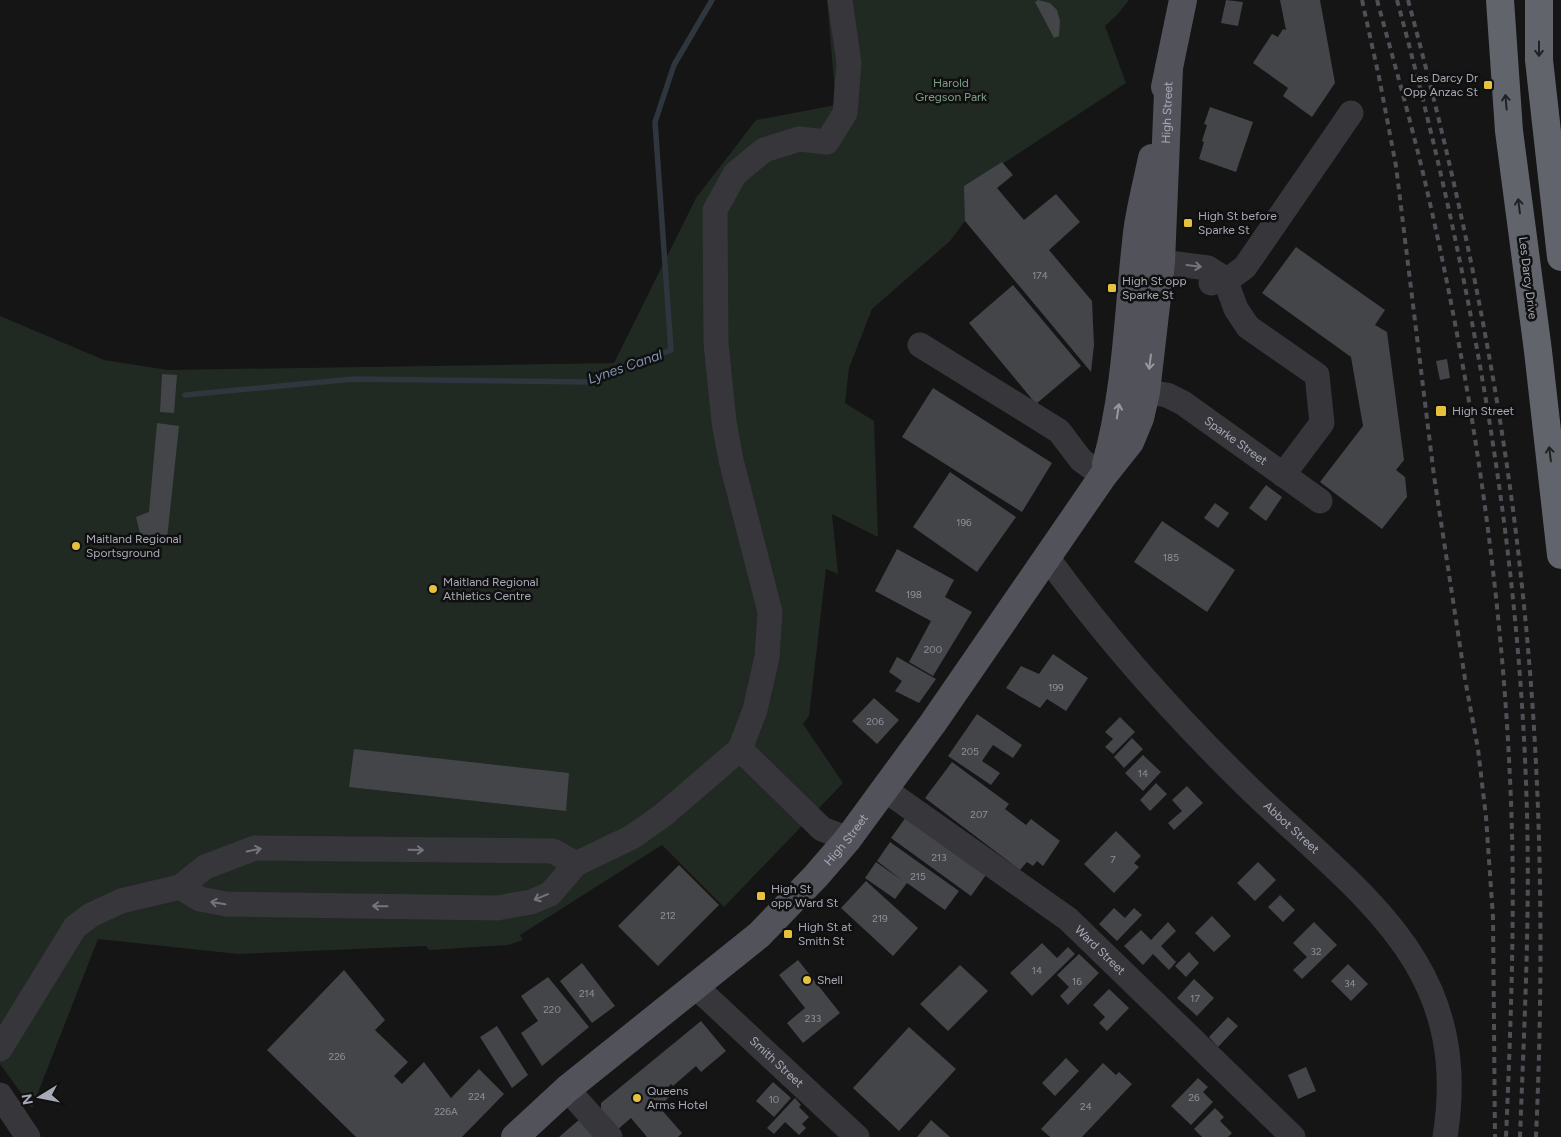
<svg xmlns="http://www.w3.org/2000/svg" width="1561" height="1137" font-family="Figtree,sans-serif">
	<rect width="100%" height="100%" fill="#151516"/>
	<path fill="#212923" d="M827,0H1129L1117,15L1105,26L1126,83L967,187L965,221L950,241L872,309L849,368L845,403L874,421L878,537L832,514L838,574L826,569L809,716L803,724L843,783L724,907L662,845L520,935L523,940L508,945L429,950L426,946L238,954L98,939L32,1108L0,1064V316L104,360L168,370L614,363L696,198L756,120L836,105Z"/>
	<g fill="none" stroke-linecap="round" stroke-linejoin="round">
		<path stroke="#2f363e" stroke-width="5.5" d="M185,395L354,379L590,382L671,350L655,122L674,65L712,0"/>
	</g>
	<path fill="#444549" d="M1038,0L1050,3L1057,10L1060,21L1059,36L1054,38L1035,2Z
		M1226,0L1243,2L1238,26L1221,23Z
		M1280,0H1320L1335,83L1312,117L1283,96L1288,88L1253,63L1272,34L1278,37L1283,29L1286,30Z
		M1210,107L1253,122L1236,172L1199,159L1204,142L1202,141L1207,125L1204,124Z
		M1002,162L1013,175L997,188L1024,220L1056,194L1080,222L1049,250L1092,301L1094,345L1091,372L965,221L964,186Z
		M1296,247L1385,310L1375,325L1387,332L1404,460L1396,470L1405,477L1407,497L1382,529L1320,482L1363,426L1351,357L1262,293Z
		M1013,285L1081,366L1036,404L969,323Z
		M1447,359L1450,378L1440,380L1436,361Z
		M162,374L177,375L174,413L160,412Z
		M933,388L1052,463L1022,512L902,437Z
		M157,423L179,426L167,539L146,537L140,533L136,517L149,512Z
		M950,472L1016,517L977,572L913,527Z
		M1266,485L1282,497L1266,521L1249,508Z
		M1215,503L1229,513L1218,528L1204,518Z
		M1162,521L1235,570L1207,612L1134,562Z
		M897,549L954,580L945,597L972,612L933,676L909,662L931,621L875,591Z
		M1053,654L1088,678L1066,711L1047,699L1040,708L1006,688L1021,666L1039,674Z
		M897,657L936,679L919,703L895,691L902,681L889,672Z
		M874,698L899,720L877,744L852,721Z
		M977,714L1022,745L1013,758L993,745L982,761L1000,773L991,785L948,756Z
		M1120,717L1135,732L1113,754L1105,747L1113,739L1105,732Z
		M1132,738L1143,749L1124,768L1114,757Z
		M354,749L569,773L566,811L349,787Z
		M1143,755L1161,772L1143,791L1125,773Z
		M952,762L1009,804L1005,809L1026,825L1031,819L1060,841L1043,866L1037,861L1033,866L1027,862L1020,870L925,798Z
		M1156,783L1167,794L1150,811L1140,800Z
		M1187,786L1203,803L1174,830L1168,823L1182,811L1172,800Z
		M906,817L986,875L971,896L891,838Z
		M1116,831L1141,856L1134,863L1139,867L1114,893L1084,864Z
		M890,842L959,891L945,910L907,883L895,899L865,878L876,862L903,881L877,861Z
		M1258,862L1276,880L1255,901L1237,883Z
		M679,865L719,905L658,966L618,926Z
		M866,881L918,928L893,956L841,908Z
		M1280,895L1295,910L1283,922L1268,907Z
		M1114,908L1125,918L1134,908L1142,915L1117,941L1099,924Z
		M1212,916L1231,936L1214,952L1195,933Z
		M1168,922L1176,931L1161,946L1176,962L1169,970L1153,954L1143,965L1124,946L1141,930L1151,940Z
		M1314,922L1337,945L1302,979L1293,970L1307,957L1293,943Z
		M1042,943L1057,958L1068,947L1075,954L1032,996L1010,973Z
		M1189,952L1199,963L1186,977L1175,966Z
		M1079,954L1099,973L1068,1005L1060,996L1069,987L1057,975Z
		M798,960L840,1013L803,1043L787,1023L805,1008L779,975Z
		M582,963L615,1006L592,1023L560,981Z
		M1348,964L1368,984L1351,1001L1331,981Z
		M960,965L988,991L948,1031L920,1004Z
		M344,970L385,1020L375,1030L408,1062L394,1076L402,1084L424,1062L451,1098L479,1069L504,1094L462,1137H356L267,1050Z
		M548,977L589,1027L542,1066L521,1033L538,1021L521,996Z
		M1194,979L1214,998L1197,1016L1177,998Z
		M1109,989L1129,1008L1107,1031L1099,1023L1105,1017L1093,1005Z
		M1228,1017L1238,1026L1218,1047L1209,1037Z
		M701,1021L726,1051L701,1072L696,1066L673,1086L671,1084L667,1088L670,1091L669,1097L664,1102L653,1100L682,1133L678,1137H647L631,1118L617,1130L601,1112V1103Z
		M497,1026L528,1075L512,1088L480,1037Z
		M909,1027L956,1069L899,1131L853,1088Z
		M1066,1058L1079,1071L1055,1096L1042,1083Z
		M1103,1063L1116,1075L1119,1072L1132,1084L1082,1137H1050L1041,1129Z
		M1306,1067L1316,1091L1298,1099L1288,1075Z
		M1198,1078L1208,1087L1203,1092L1213,1102L1191,1125L1171,1106Z
		M773,1082L791,1098L774,1117L756,1101Z
		M795,1098L801,1105L799,1107L809,1117L802,1124L806,1128L799,1135L785,1122L774,1134L767,1128Z
		M1215,1108L1224,1117L1220,1121L1232,1133L1228,1137H1202L1194,1129Z
		M580,1119L600,1137H559Z
		M931,1120L950,1137H917Z"/>
	<g fill="none" stroke-linecap="round" stroke-linejoin="round">
		<g stroke="#36363b" stroke-width="25">
			<path d="M1161,262L1208,268L1225,279L1236,309L1248,327L1317,375L1322,423L1283,475"/>
			<path d="M1211,283L1233,276L1245,267L1351,113"/>
			<path d="M920,345L1059,431L1081,460L1103,476"/>
			<path id="s1" d="M1146,392L1167,395L1183,403L1320,501"/>
			<path id="s2" d="M1047,557C1107,640 1175,716 1249,788C1358,894 1473,962 1445,1137"/>
			<path d="M740,749L822,829L848,839"/>
			<path id="s3" d="M884,789L1068,919L1293,1137"/>
			<path d="M180,887L200,899L226,904L497,908L531,902L550,894L576,864L632,837L662,816L740,749L755,710L767,657L770,612L731,460L724,422L716,343L715,210L735,174L764,150L799,139L827,142L845,113L849,63L840,0"/>
			<path id="s4" d="M696,987L857,1137"/>
			<path d="M0,1049L75,927L91,915L121,901L180,887L205,867L255,848L553,851L576,864"/>
			<path d="M567,1089L610,1137"/>
			<path d="M0,1095L28,1137"/>
		</g>
		<g stroke="#52535a" stroke-width="28">
			<path d="M1165,87L1183,0"/>
			<path d="M1106,464C1127,389 1128,311 1137,233C1140,208 1147,183 1152,158"/>
			<path id="s5" d="M515,1137L567,1089L759,935L816,876L848,839L933,723L1103,476L1130,442L1140,418L1146,392L1161,262L1169,68"/>
		</g>
		<path stroke="#62646c" stroke-width="28" d="M1500,0L1509,131L1538,351L1561,555
			M1539,0V60L1561,257"/>
		<path stroke="#4f5056" stroke-width="4" stroke-dasharray="6 5" stroke-linecap="butt" d="M1362,0L1379,77L1396,166L1434,476L1465,679L1478,749L1486,817L1493,917L1495,1137
			M1377,0C1393,58 1409,115 1423,173C1469,368 1501,579 1510,779C1516,898 1511,1018 1506,1137
			M1397,0C1469,265 1520,538 1527,814C1530,921 1524,1029 1520,1137
			M1408,0C1462,199 1504,401 1524,606C1542,782 1544,960 1536,1137"/>
	</g>
	<defs><path id="oneway-shaft" d="M-6 0H5M1.5-3L5.5 0L1.5 3" fill="none" stroke-width="1.6" stroke-linecap="round" stroke-linejoin="round" transform="scale(1.25)"/></defs>
	<g stroke="#202123">
		<use href="#oneway-shaft" transform="translate(1539 49) rotate(90)"/>
		<use href="#oneway-shaft" transform="translate(1506 102) rotate(-95)"/>
		<use href="#oneway-shaft" transform="translate(1519 206) rotate(-97)"/>
		<use href="#oneway-shaft" transform="translate(1550 454) rotate(-97)"/>
	</g>
	<g stroke="#74767f">
		<use href="#oneway-shaft" transform="translate(1194 266) rotate(7)"/>
		<use href="#oneway-shaft" transform="translate(254 850) rotate(-12)"/>
		<use href="#oneway-shaft" transform="translate(416 850) rotate(1)"/>
		<use href="#oneway-shaft" transform="translate(541 897) rotate(157)"/>
		<use href="#oneway-shaft" transform="translate(218 903) rotate(-170)"/>
		<use href="#oneway-shaft" transform="translate(380 906) rotate(-179)"/>
	</g>
	<g stroke="#9699a4">
		<use href="#oneway-shaft" transform="translate(1150 362) rotate(97)"/>
		<use href="#oneway-shaft" transform="translate(1118 411) rotate(-81)"/>
	</g>
	<g fill="#e6c13d" stroke="#101011" stroke-width="2">
		<rect x="1483" y="80" width="10" height="10" rx="2.5"/>
		<rect x="1183" y="218" width="10" height="10" rx="2.5"/>
		<rect x="1107" y="283" width="10" height="10" rx="2.5"/>
		<rect x="1435" y="405" width="12" height="12" rx="2.5"/>
		<circle cx="76" cy="546" r="5"/>
		<circle cx="433" cy="589" r="5"/>
		<rect x="756" y="891" width="10" height="10" rx="2.5"/>
		<rect x="783" y="929" width="10" height="10" rx="2.5"/>
		<circle cx="807" cy="980" r="5"/>
		<circle cx="637" cy="1098" r="5"/>
	</g>
	<g text-anchor="middle" dominant-baseline="central" stroke-width="5" stroke-linejoin="round" paint-order="stroke">
		<g font-size="10" fill="#8e919b">
			<text x="1040" y="275">174</text>
			<text x="964" y="522">196</text>
			<text x="1171" y="557">185</text>
			<text x="914" y="594">198</text>
			<text x="933" y="649">200</text>
			<text x="1056" y="687">199</text>
			<text x="875" y="721">206</text>
			<text x="970" y="751">205</text>
			<text x="1143" y="773">14</text>
			<text x="979" y="814">207</text>
			<text x="939" y="857">213</text>
			<text x="1113" y="859">7</text>
			<text x="918" y="876">215</text>
			<text x="668" y="915">212</text>
			<text x="880" y="918">219</text>
			<text x="1316" y="951">32</text>
			<text x="1037" y="970">14</text>
			<text x="1077" y="981">16</text>
			<text x="1350" y="983">34</text>
			<text x="587" y="993">214</text>
			<text x="1195" y="998">17</text>
			<text x="552" y="1009">220</text>
			<text x="813" y="1018">233</text>
			<text x="337" y="1056">226</text>
			<text x="477" y="1096">224</text>
			<text x="1194" y="1097">26</text>
			<text x="774" y="1099">10</text>
			<text x="1086" y="1106">24</text>
			<text x="446" y="1111">226A</text>
		</g>
		<g font-size="12" fill="#a7aab6" stroke="#101011" text-anchor="start">
			<text x="1478" y="78" text-anchor="end">Les Darcy Dr<tspan x="1478" dy="14">Opp Anzac St</tspan></text>
			<text x="1198" y="216">High St before<tspan x="1198" dy="14">Sparke St</tspan></text>
			<text x="1122" y="281">High St opp<tspan x="1122" dy="14">Sparke St</tspan></text>
			<text x="1452" y="411">High Street</text>
			<text x="86" y="539">Maitland Regional<tspan x="86" dy="14">Sportsground</tspan></text>
			<text x="443" y="582">Maitland Regional<tspan x="443" dy="14">Athletics Centre</tspan></text>
			<text x="771" y="889">High St<tspan x="771" dy="14">opp Ward St</tspan></text>
			<text x="798" y="927">High St at<tspan x="798" dy="14">Smith St</tspan></text>
			<text x="817" y="980">Shell</text>
			<text x="647" y="1091">Queens<tspan x="647" dy="14">Arms Hotel</tspan></text>
		</g>
		<g font-size="12" fill="#7f9f85" stroke="#101011">
			<text x="951" y="83">Harold<tspan x="951" dy="14">Gregson Park</tspan></text>
		</g>
		<g font-size="12" fill="#a7aab6" stroke="#101011">
			<text stroke="none"><textPath href="#s5" startOffset="1268">High Street</textPath></text>
			<text transform="translate(1528 278) rotate(83)">Les Darcy Drive</text>
			<text stroke="none"><textPath href="#s1" startOffset="104">Sparke Street</textPath></text>
			<text stroke="none"><textPath href="#s2" startOffset="365">Abbot Street</textPath></text>
			<text stroke="none"><textPath href="#s5" startOffset="446">High Street</textPath></text>
			<text stroke="none"><textPath href="#s3" startOffset="270">Ward Street</textPath></text>
			<text stroke="none"><textPath href="#s4" startOffset="110">Smith Street</textPath></text>
		</g>
		<g font-size="14" font-style="italic" fill="#8093ae" stroke="#101011">
			<text transform="translate(625 367) rotate(-19)">Lynes Canal</text>
		</g>
	</g>
	<g transform="translate(40 1097) rotate(260)" stroke="#101011" stroke-width="4" paint-order="stroke">
	<path d="M0-4L9 19L0 12L-9 19Z" fill="#a7aab6"/>
	<text y="-8" font-size="14" font-weight="bold" text-anchor="middle" fill="#a7aab6">N</text>
	</g>
</svg>
